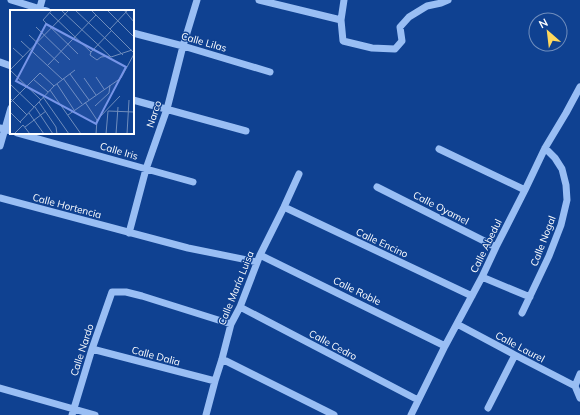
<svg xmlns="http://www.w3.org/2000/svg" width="580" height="415" font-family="Mulish,sans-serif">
	<rect width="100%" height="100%" fill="#0f4191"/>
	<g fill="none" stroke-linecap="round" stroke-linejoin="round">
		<path stroke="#99bef4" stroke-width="7" d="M11,0L47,11
			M259,0L341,20
			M344,0L341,20L343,41L372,48L395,49L402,41L400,27L409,17L427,6L441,3L448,0
			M39,11L42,0
			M133,33L183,46L270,72
			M0,62L11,66
			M133,100L246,131
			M0,128L11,131
			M17,133L193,182
			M0,146L11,108
			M439,149L525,190
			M377,187L496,247
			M0,198L188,248L257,262
			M284,207L472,296
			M129,233L146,169L167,109L183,46L197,0
			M260,255L445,346
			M482,277L530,297
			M240,307L418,400
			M522,313L549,256L561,225L567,200L566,185L562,169L555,158L545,148
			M457,324L515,355L575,386
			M92,349L215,381
			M222,359L334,415
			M575,386L580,374
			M575,386L580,398
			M0,388L95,415
			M488,408L515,355
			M72,415L92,349L112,292H126L142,296L231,324
			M206,415L215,381L222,359L231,324L240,307L260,255L284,207L299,174
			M411,415L445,346L482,277L496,247L525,190L545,148L566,113L580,87"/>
	</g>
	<g text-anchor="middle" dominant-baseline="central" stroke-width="3" stroke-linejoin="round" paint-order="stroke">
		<g font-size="10" fill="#fff" stroke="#0f4191">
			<text transform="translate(204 42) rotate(16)">Calle Lilas</text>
			<text transform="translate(154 114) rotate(-72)">Narco</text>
			<text transform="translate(119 151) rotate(16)">Calle Iris</text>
			<text transform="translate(67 206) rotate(15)">Calle Hortencia</text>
			<text transform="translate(441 208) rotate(27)">Calle Oyamel</text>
			<text transform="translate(543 241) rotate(-69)">Calle Nogal</text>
			<text transform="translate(382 243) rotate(25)">Calle Encino</text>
			<text transform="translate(486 246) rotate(-64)">Calle Abedul</text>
			<text transform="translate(236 288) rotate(-68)">Calle María Luisa</text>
			<text transform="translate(357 291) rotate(26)">Calle Roble</text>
			<text transform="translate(333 345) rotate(28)">Calle Cedro</text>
			<text transform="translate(520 347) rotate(28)">Calle Laurel</text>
			<text transform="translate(82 350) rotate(-72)">Calle Nardo</text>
			<text transform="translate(156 356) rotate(15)">Calle Dalia</text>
		</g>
	</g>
	<g transform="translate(10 10)">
		<rect width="124" height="124" fill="#0f4191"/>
		<path fill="none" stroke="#6f8dbd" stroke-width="1" d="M42,0L33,10L68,44M51,0L101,47M65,0L113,45M81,0L124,43M97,0L124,27M114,0L124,12M40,3L81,42M26,17L60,50M100,19L118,0M19,25L49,53M11,31L52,69M3,38L13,47M81,42L102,20M81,42L80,45L87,50L91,47L100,46M101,47L122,40M37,56L86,5M0,60L59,0M0,60L31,90M60,64L79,90M86,67L94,79M53,68L72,94M74,68L86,85M23,69L38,82M0,74L24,97M47,74L64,100M40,80L71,124M33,87L59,124M0,88L17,105M29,92L46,117L47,124M75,92L87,110M0,93L30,63L44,76M85,96L99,83L100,75M25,97L43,124M98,101L124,102M0,102L11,113M19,103L34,124M58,105L111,68L124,44M87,110L110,86M10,112L44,76L65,60M15,117L36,101M4,124L13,115L20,124M86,124L87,110M96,124L98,101M106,124L108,97M117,124L119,90"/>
		<path fill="#7795e8" fill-opacity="0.15" stroke="#7795e8" stroke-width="2" d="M36,14L116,57L86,114L6,71Z"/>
		<rect width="124" height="124" fill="none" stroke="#fff" stroke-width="2"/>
	</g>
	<g transform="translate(548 32) rotate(332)"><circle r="19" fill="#0f4191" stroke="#6f8dbd"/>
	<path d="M0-3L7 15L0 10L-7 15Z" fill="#ffd85c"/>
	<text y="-6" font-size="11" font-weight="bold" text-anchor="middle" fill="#ffffff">N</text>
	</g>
</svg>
